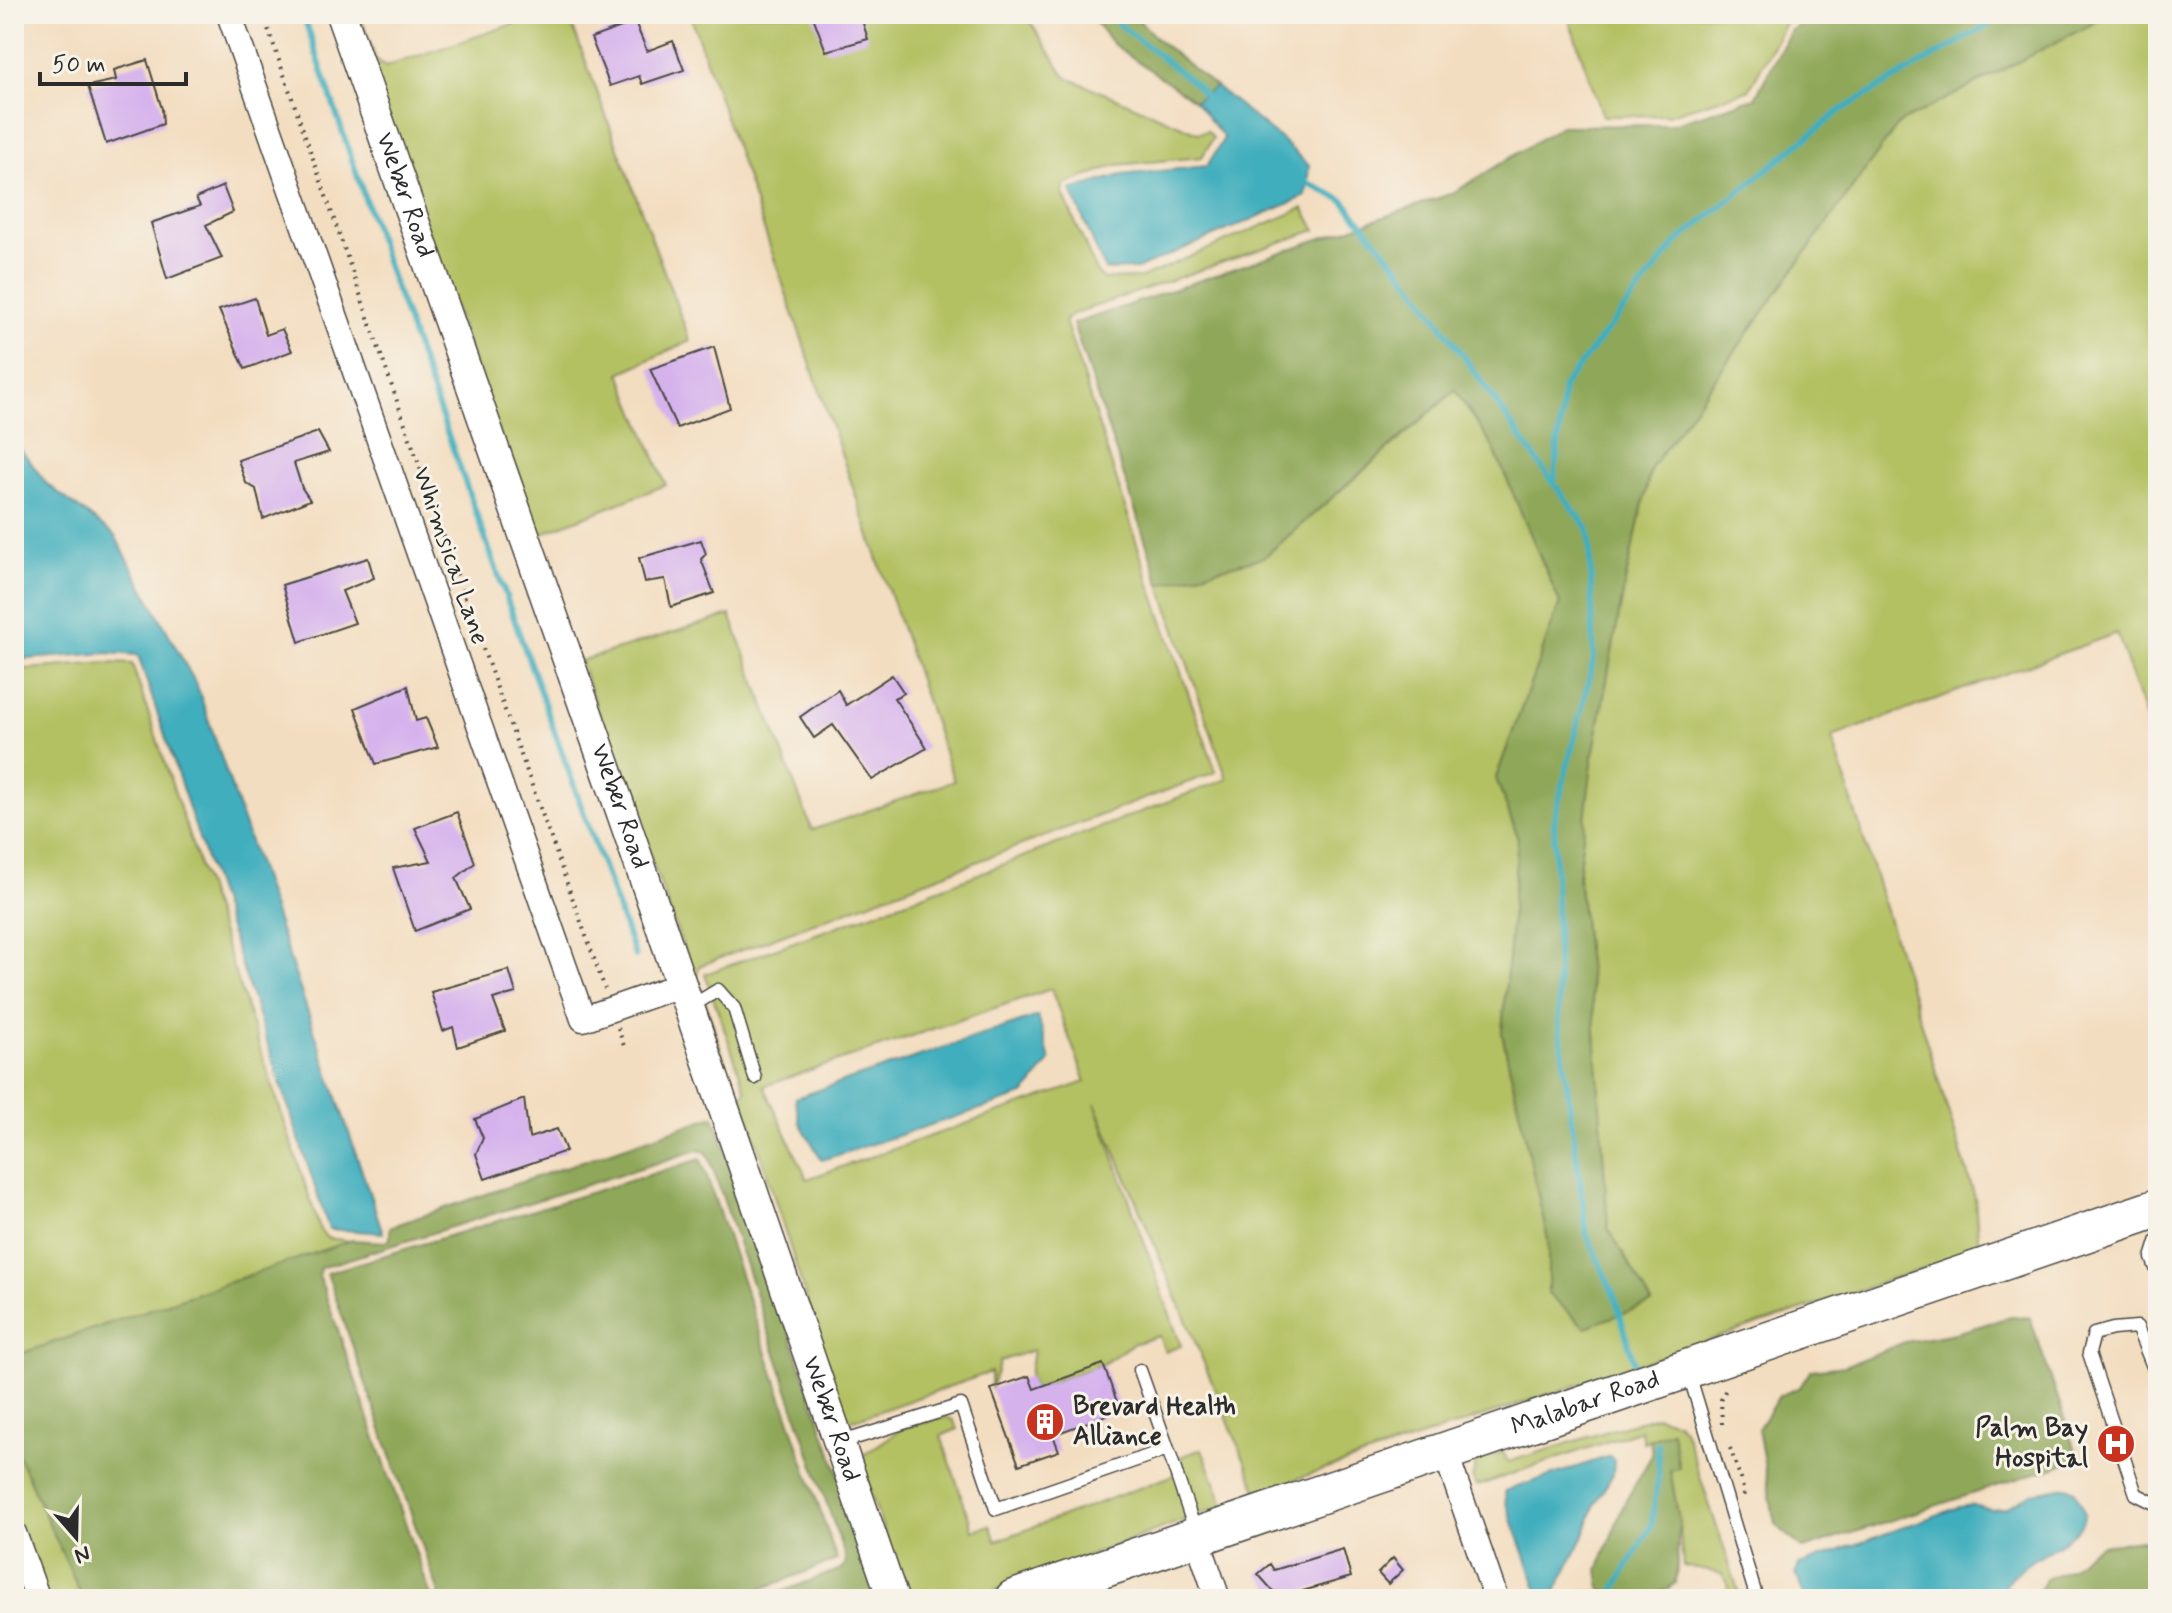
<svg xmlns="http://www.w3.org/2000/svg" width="2172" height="1613" font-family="Mynerve,sans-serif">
	<rect width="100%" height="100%" fill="#f7f3e8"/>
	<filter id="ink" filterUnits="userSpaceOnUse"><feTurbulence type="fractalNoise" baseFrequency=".0125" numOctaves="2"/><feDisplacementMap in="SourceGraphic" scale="16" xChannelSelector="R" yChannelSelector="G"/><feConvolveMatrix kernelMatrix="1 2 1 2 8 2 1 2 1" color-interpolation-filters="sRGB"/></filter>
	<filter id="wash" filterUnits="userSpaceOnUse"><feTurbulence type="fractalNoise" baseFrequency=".006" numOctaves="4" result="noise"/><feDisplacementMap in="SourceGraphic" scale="32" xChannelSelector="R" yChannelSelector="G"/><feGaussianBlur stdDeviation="1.8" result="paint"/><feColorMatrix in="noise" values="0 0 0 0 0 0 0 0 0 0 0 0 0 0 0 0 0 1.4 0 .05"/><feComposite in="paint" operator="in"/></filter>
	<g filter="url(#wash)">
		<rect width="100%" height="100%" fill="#f3ddc0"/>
		<path fill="#b4c163" stroke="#707647" stroke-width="2" fill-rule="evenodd" d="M351,14H360L376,60L385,67L543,14H568L690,341L620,373L666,485L535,536Z
			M690,14H1025L1066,77L1198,133L1208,131L1213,138L1202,157L1116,165L1064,185L1063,194L1097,273L1103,279L1141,278L1303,208L1316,230L1070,315L1065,321L1151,587L1216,772L699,966L697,977L734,1088L580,661L730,615L812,830L954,781Z
			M1567,14H1800L1785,23L1749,90L1667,115L1603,116Z
			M2111,14H2158V753L2117,633L1832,737L1975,1198L1979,1250L1258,1492L1095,1103L1181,1346L1165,1352L1159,1336L1132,1344L1103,1364L1034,1389L1029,1376L1033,1350L1000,1361L991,1389V1372L854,1420L842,1412L742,1095L746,1091L705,974L910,900L1227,779L1160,584L1264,557L1456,390L1494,449L1560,603L1496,778L1518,838L1502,1033L1548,1240V1294L1651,1303L1608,1228L1594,1016L1578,876L1593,755L1625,582L1651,468L1899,123ZM1051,989L1086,1082L807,1179L764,1086Z
			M107,663L132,664L321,1232L327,1238L351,1241L14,1356V670Z
			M1656,1416L1677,1422L1684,1429L1741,1599H1733L1723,1574L1683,1566L1679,1521L1670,1469L1679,1468L1671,1431L1643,1442L1641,1430L1477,1486L1472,1478L1477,1460L1503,1452L1508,1462Z
			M946,1417L953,1420L958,1429L941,1436L973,1530L990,1525L996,1541L1185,1471L1180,1457L1202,1449L1224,1505L973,1599H922L904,1587L869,1489L862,1456L903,1428Z
			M14,1446L83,1599H14Z"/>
		<path fill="#8fa759" stroke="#5d6942" stroke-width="2" d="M1089,14H1133L1159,41L1216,87L1195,101L1113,44Z
			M1820,14H2111L1899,123L1651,468L1625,582L1593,755L1578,876L1594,1016L1608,1228L1652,1303L1585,1327L1548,1294V1240L1502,1033L1518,838L1496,778L1560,603L1494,449L1455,390L1264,557L1160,584L1073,324L1453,193L1561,126L1669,125L1755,98L1791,30Z
			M714,1116L882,1599H763L841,1569L846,1563L845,1557L709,1157L706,1152L698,1150L320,1268L319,1276L432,1599H83L14,1446V1356L352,1240L386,1242L390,1239V1227Z
			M701,1159L837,1560L735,1599H441L327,1273Z
			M2013,1316L2030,1318L2079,1459L1803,1549L1775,1524L1758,1429L1779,1396L1800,1387L1811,1370L1845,1366L1905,1342L1956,1333Z
			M1672,1431L1679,1468L1670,1470L1679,1521L1676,1584C1649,1598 1628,1609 1601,1589L1598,1570L1624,1504L1652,1455L1650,1439Z
			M2158,1538V1599H2036L2045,1579L2072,1568L2089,1551L2101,1545Z"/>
		<path fill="#40aebd" stroke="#366c74" stroke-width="2" d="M1216,87L1282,140L1309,166L1306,196L1137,269L1105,270L1071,190L1122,175L1207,166L1224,138L1195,101Z
			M14,440L47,484L115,536L197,686L383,1233L329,1229L138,655L107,653L14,660Z
			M1038,1016L1050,1061L1024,1095L822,1160L800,1123L795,1098Z
			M1610,1456L1614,1461L1613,1474L1594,1506L1585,1534L1552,1599H1541L1506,1503L1505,1491Z
			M2066,1487L2074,1489C2077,1496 2082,1505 2084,1512C2088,1540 2015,1560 2004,1587C2002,1590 2003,1595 2002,1599H1805L1796,1573L1799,1565L1959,1507L1974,1505L1991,1510L2006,1508L2032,1493Z"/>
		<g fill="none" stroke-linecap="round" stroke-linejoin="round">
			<path stroke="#40aebd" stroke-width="6" d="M303,14L390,273L635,956
				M1106,14L1190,80L1208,98
				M1303,181L1343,200L1414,286L1553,483
				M1635,1366L1616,1300L1587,1235L1559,1024L1554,820L1594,659L1589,530L1554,484L1564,385L1677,242L1841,110L2007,14
				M1613,1592L1651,1526L1659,1472L1657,1444"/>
		</g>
		<g id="blocks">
			<path fill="#d6b2ed" d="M812,14H860L868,39L826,51Z
				M635,22L647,51L673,41L684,70L642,84L639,76L610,86L591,38Z
				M147,60L162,109L163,124L106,144L88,86L116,80L114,70Z
				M223,186L233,212L206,225L222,258L167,279L151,223L200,206L196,198Z
				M255,298L266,335L282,329L292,351L245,369L219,310Z
				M714,347L730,408L677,428L650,369Z
				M318,432L329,452L294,463L302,488L310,500L263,519L256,489L246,483L238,460Z
				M701,540L706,554L701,559L714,593L671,607L665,579L645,582L639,558Z
				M368,558L374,578L342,591L355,623L299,642L282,585Z
				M892,675L904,693L894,698L927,748L872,780L833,725L814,738L800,717L838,690L846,705Z
				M408,686L416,721L426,718L438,747L376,764L355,708Z
				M457,812L475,863L456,878L470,909L415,931L393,868L431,861L415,828Z
				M509,970L516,993L493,999L505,1031L458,1047L453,1027L443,1031L431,992Z
				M524,1099L529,1138L557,1129L566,1151L485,1179L476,1154L483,1138L475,1119Z
				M1103,1364L1120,1410L1053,1435L1059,1451L1019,1465L991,1389L1029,1376L1034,1389Z
				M1343,1549L1351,1577L1296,1593L1293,1596L1295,1599H1280L1258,1574L1270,1564L1274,1570Z
				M1393,1558L1403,1570L1388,1584L1378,1573Z"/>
		</g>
	</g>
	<g filter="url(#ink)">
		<use href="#blocks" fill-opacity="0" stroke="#494641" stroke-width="2"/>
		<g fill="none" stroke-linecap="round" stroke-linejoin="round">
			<defs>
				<path id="service" d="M690,1007L718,990L734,1008L755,1078
					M2158,1239L2152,1258L2158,1273
					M1689,1374L1757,1599
					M2158,1379L2137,1327L2113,1329L2094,1334L2089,1353L2136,1494L2158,1505
					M839,1443L961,1405L996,1509L1168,1449L1140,1370
					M1168,1449L1196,1533"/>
				<path id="minor" d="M229,14L583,1019L663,991L681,989
					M1445,1451L1496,1599
					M14,1533L38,1599
					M1196,1535L1218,1599"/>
				<g id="tertiary">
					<path id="s1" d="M341,14L623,816L893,1599"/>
				</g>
				<g id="primary">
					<path id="s2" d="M1014,1599L2158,1208"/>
				</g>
			</defs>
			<use href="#service" stroke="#494641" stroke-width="15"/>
			<use href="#minor" stroke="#494641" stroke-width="27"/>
			<use href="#tertiary" stroke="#494641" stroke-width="33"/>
			<use href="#primary" stroke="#494641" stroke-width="41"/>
			<path stroke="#494641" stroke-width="4" stroke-dasharray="2 6" stroke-linecap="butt" d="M263,14L478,635L605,989
				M618,1028L624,1046
				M1722,1424L1721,1400L1727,1387
				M1730,1448L1742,1482L1744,1497"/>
			<use href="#service" stroke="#fff" stroke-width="12"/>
			<use href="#minor" stroke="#fff" stroke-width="24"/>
			<use href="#tertiary" stroke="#fff" stroke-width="30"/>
			<use href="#primary" stroke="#fff" stroke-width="38"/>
		</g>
	</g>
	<defs>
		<symbol id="building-disc" viewBox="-11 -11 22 22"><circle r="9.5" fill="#c8321e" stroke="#f7f3e8"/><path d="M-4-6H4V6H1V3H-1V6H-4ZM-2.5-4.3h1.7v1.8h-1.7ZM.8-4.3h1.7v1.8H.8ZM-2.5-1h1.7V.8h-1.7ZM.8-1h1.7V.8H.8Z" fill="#fff"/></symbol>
		<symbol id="hospital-disc" viewBox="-11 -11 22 22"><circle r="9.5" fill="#c8321e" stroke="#f7f3e8"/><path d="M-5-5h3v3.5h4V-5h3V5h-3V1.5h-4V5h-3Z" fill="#fff"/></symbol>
	</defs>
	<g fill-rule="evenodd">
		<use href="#building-disc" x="1023" y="1400" width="44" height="44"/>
		<use href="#hospital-disc" x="2094" y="1422" width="44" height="44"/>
	</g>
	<g text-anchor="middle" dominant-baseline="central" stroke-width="6" stroke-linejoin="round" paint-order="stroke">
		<g font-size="26" fill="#2b2b2b" stroke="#f7f3e8">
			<text stroke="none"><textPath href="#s1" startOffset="192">Weber Road</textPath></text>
			<text transform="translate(450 556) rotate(71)">Whimsical Lane</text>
			<text stroke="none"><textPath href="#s1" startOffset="840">Weber Road</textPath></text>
			<text stroke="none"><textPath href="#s2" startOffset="604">Malabar Road</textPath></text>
			<text stroke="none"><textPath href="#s1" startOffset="1488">Weber Road</textPath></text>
		</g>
		<g font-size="26" font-weight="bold" fill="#2b2b2b" stroke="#f7f3e8" text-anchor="start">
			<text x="1073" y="1407">Brevard Health<tspan x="1073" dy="30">Alliance</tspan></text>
			<text x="2088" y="1429" text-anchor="end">Palm Bay<tspan x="2088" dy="30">Hospital</tspan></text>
		</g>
	</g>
	<rect width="2172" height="1613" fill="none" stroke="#f7f3e8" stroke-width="48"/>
	<g transform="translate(76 1537) rotate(160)" stroke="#f7f3e8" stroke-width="6" paint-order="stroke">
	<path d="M0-6L14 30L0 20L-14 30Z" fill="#2b2b2b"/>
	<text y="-12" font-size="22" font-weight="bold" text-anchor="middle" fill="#2b2b2b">N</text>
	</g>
	<path d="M40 72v12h146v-12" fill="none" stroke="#2b2b2b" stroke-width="4"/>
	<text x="52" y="72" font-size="24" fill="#2b2b2b" stroke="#f7f3e8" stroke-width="6" paint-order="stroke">50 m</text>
</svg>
